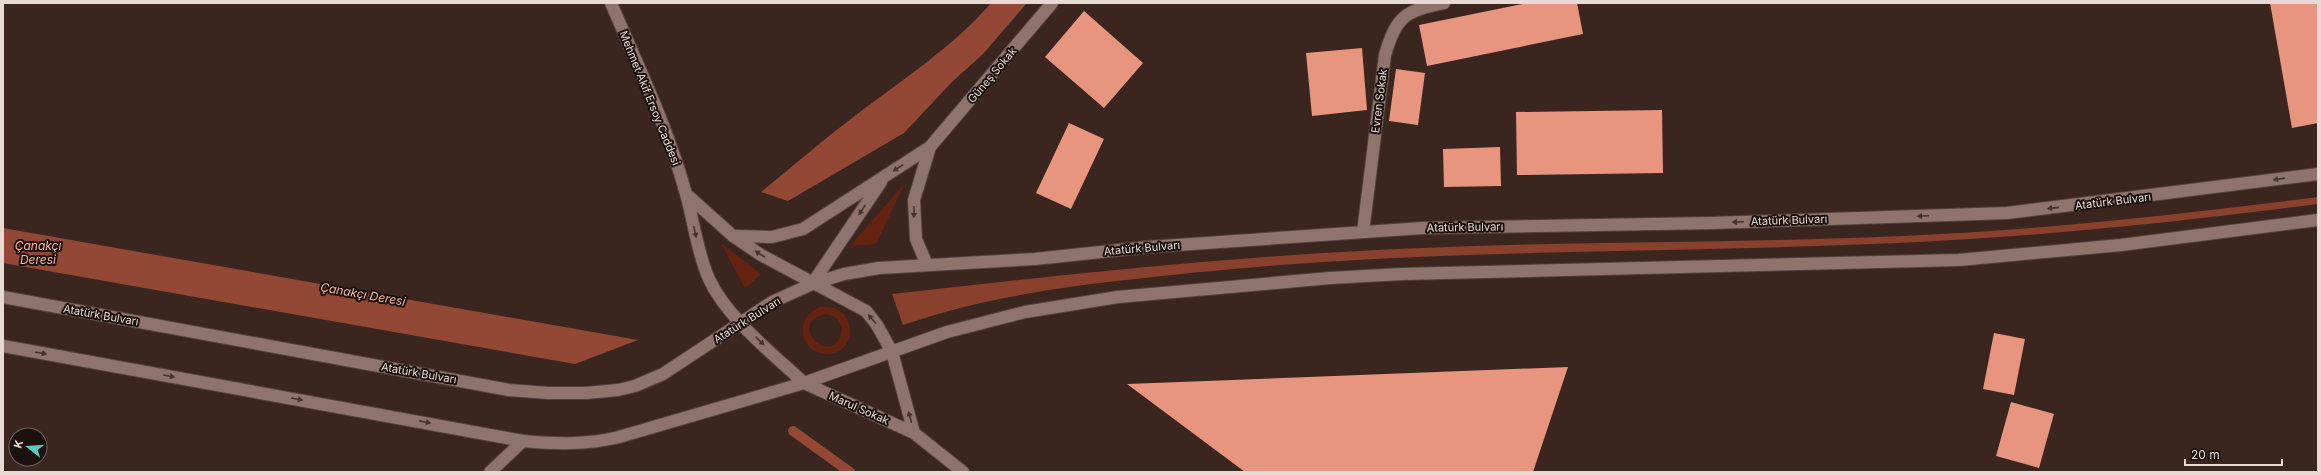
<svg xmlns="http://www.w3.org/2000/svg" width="2321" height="475" font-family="Inter,sans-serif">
	<rect width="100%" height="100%" fill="#3b251f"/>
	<path fill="#642311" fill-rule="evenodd" d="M905,183L876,244L850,246Z
		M721,243L761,274L745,289Z
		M820,307C859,302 859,356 825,354C818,353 811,350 807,344C797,329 805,313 820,307ZM825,314C836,315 840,320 842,330C835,371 784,324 825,314Z"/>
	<path fill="#89402c" d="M2318,197V204C2179,222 2039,237 1898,243C1805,247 1712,249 1619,251C1467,254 1314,259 1163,276C1075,285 987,296 903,325L892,294C1068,274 1244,255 1422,248C1582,241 1743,243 1903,236C2042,230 2180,215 2318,197Z"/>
	<path fill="#924834" d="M991,3H1027L983,54L952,82L904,133L788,201L761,192C792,167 823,140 856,115C903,79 952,48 991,3Z
		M3,228L638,340L575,364L3,263Z"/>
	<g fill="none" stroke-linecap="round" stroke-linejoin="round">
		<path stroke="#924834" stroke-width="10" d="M793,431L850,472"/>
	</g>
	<path fill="#e7957e" d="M1527,3H1577L1583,34L1427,66L1419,25Z
		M2270,3H2318V123L2292,128Z
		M1084,11L1143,63L1104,108L1045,57Z
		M1362,48L1367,110L1312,116L1306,53Z
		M1396,69L1425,73L1418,125L1389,121Z
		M1662,110L1663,173L1517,175L1516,112Z
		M1069,123L1104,139L1071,209L1036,193Z
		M1500,147L1501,186L1444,187L1443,149Z
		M1994,333L2025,339L2014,395L1983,389Z
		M1568,367L1533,472H1245L1127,384Z
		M2011,402L2054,414L2039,468L1996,456Z"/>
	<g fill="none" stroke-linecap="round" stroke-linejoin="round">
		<defs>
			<path id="street" d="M1363,232L1385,55C1396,17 1405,10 1444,3
				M733,236L772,237L803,229L930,147L1052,3
				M927,265L916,239L914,200L930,147
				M812,284L881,182
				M804,383L914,433L892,352
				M914,433L963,472
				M490,472L523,441"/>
			<path id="secondary" d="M611,3C638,66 668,128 686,194C694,222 697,252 709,279C727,318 773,354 804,383
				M686,194L733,236L761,255L866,311L877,325L892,352
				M3,297L509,390L548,393H586L618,390L635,386L663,374L772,302L812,284L844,274L879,268L1035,259L1148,247L1423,228L1712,223L2007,213L2318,174
				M3,346L523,441C556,444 586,445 619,437L804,383L947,332L1025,312L1118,297L1330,278L1402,274L1959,260L2121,245L2318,220"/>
		</defs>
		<use href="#street" stroke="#55433d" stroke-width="14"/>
		<use href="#secondary" stroke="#55433d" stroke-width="14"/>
		<use href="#street" stroke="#8f746d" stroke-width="12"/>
		<use href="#secondary" stroke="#8f746d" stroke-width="12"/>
	</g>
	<defs><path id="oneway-solid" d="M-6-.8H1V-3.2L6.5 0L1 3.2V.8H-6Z"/></defs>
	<g fill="#44342f">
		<use href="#oneway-solid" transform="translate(898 168) rotate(147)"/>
		<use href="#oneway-solid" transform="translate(2279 179) rotate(172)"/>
		<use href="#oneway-solid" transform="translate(2053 208) rotate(174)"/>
		<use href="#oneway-solid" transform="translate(862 210) rotate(124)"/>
		<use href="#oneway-solid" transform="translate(914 212) rotate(91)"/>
		<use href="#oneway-solid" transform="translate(1923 216) rotate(178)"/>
		<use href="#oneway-solid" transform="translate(1738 222) rotate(178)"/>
		<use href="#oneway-solid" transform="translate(695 232) rotate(77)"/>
		<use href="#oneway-solid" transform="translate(760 254) rotate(-148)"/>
		<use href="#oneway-solid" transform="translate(872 319) rotate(-131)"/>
		<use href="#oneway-solid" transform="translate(760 341) rotate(44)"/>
		<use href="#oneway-solid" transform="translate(41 353) rotate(10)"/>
		<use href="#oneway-solid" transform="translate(169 376) rotate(10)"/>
		<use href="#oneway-solid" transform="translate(297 399) rotate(10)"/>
		<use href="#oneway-solid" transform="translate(910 417) rotate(-105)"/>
		<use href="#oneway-solid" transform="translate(425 422) rotate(11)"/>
	</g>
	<g text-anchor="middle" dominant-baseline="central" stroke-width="4" stroke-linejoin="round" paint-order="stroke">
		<g font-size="11" fill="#e9d9d5" stroke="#1b110e">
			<text transform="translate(992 75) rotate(-50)">Güneş Sokak</text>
			<text transform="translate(650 98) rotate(68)">Mehmet Akif Ersoy Caddesi</text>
			<text transform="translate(1379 101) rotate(-83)">Evren Sokak</text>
			<text transform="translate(2113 201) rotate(-7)">Atatürk Bulvarı</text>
			<text transform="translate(1789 220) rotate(-2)">Atatürk Bulvarı</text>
			<text transform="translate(1465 227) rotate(-1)">Atatürk Bulvarı</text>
			<text transform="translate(1142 248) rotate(-5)">Atatürk Bulvarı</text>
			<text transform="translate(101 315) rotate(10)">Atatürk Bulvarı</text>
			<text transform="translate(747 320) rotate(-32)">Atatürk Bulvarı</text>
			<text transform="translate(419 373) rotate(10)">Atatürk Bulvarı</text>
			<text transform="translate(859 408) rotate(24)">Marul Sokak</text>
		</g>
		<g font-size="12" font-style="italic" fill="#fab8a5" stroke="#1b110e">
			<text x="38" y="245">Çanakçı<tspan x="38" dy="14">Deresi</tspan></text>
			<text transform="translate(363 294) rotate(10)">Çanakçı Deresi</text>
		</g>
	</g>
	<rect width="2321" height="475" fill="none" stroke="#e9d9d5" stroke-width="8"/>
	<g transform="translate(28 447) rotate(287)"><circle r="19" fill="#1b110e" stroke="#6d615e"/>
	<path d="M0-3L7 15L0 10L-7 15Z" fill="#57cec2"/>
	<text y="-6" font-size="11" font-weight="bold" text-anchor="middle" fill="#e9d9d5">K</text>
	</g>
	<path d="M2185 459v6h97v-6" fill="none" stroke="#e9d9d5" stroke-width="2"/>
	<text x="2191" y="459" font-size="12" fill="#e9d9d5" stroke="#1b110e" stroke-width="3" paint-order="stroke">20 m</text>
</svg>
